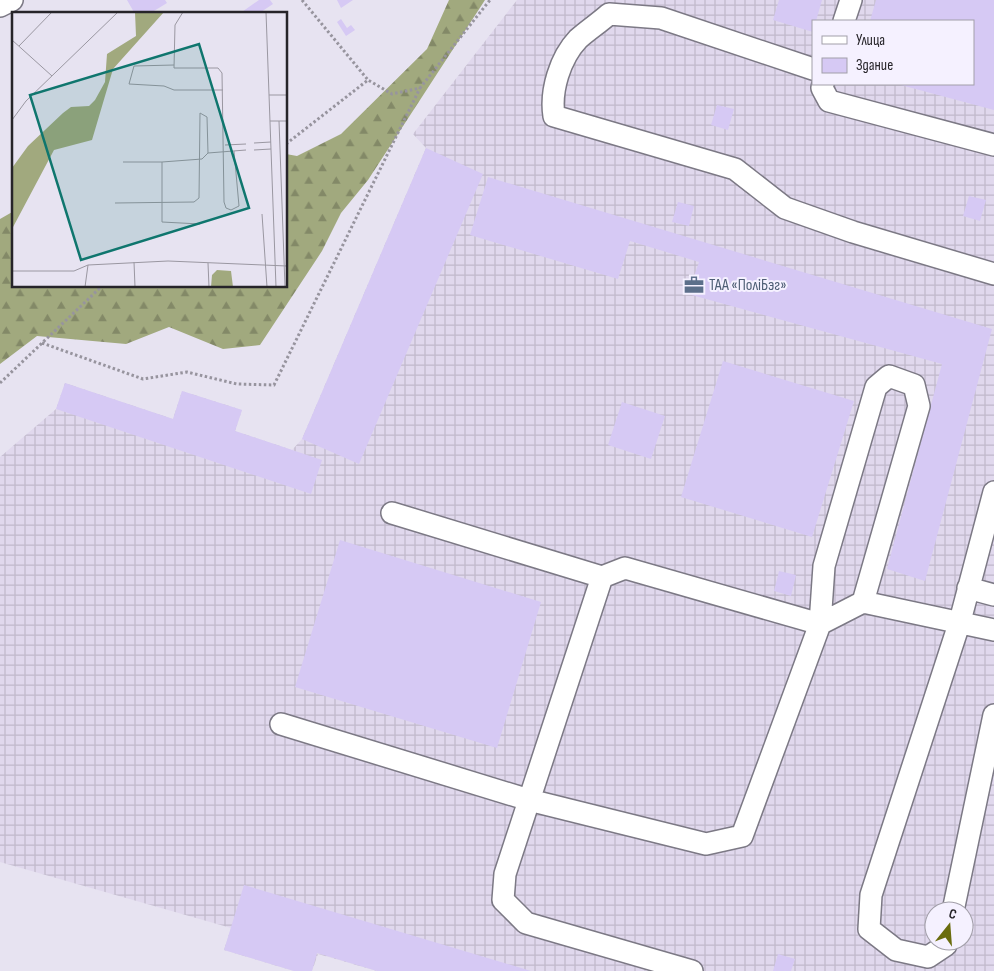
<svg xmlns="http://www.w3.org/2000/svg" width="994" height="971" font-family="'Sofia Sans Condensed',sans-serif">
	<defs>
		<pattern id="industrial-grid" width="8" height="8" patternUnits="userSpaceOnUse" patternTransform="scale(1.25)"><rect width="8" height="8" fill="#e0d8ed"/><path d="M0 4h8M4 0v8" fill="none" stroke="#c0b9cb"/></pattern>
		<pattern id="forest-firs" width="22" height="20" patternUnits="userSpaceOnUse" patternTransform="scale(1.25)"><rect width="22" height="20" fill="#a1a97e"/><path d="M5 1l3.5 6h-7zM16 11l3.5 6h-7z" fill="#838967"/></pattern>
	</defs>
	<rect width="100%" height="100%" fill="#e7e3f1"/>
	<path fill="url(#industrial-grid)" fill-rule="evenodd" d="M517,0H994V971H377L318,954L312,971H294L224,950L231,928L0,862V457L56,409L65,383L173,419L182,391L242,410L235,431L292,450L302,439L426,148L413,134ZM813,21H973V84H813ZM934,911H964V941H934Z"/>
	<path fill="url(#forest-firs)" d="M449,0H485L368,180L341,213L322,251L260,345L223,349L169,327L126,344L37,336L0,364V219L14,211V286H286V154L297,156L341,134L427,49Z"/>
	<path fill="#d6c9f4" d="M127,0H165L167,3L149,14H135Z
		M259,0H270L273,4L261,12L262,14H239Z
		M337,0H353L341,8Z
		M779,0H822L816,21H813V32L773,20Z
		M876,0H994V110L897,84H973V21H870Z
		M341,19L347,28L351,25L355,30L346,36L337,22Z
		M717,105L734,109L728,130L711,125Z
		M426,148L483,174L359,464L302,439Z
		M488,177L992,329L925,581L887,569L942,364L688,294L699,262L630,241L618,279L470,235Z
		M969,196L986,200L980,221L963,216Z
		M678,202L694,206L689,226L672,222Z
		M723,361L854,401L812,537L681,497Z
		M65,383L173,419L182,391L242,410L235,431L322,460L311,494L56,409Z
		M622,402L665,416L651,459L608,445Z
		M340,540L541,602L497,748L295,687Z
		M779,571L796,575L791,596L774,591Z
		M244,885L531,971H377L317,953L312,971H294L224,950Z
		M778,954L795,959L791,971H773Z"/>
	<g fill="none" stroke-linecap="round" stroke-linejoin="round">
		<defs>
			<path id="minor" d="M0,6L12,0
				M844,21L851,0
				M813,69L661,18L609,14C599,23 588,30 578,39C560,58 550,91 554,116L735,169L785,208L853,232L994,274
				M823,84L822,88L829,101L994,145
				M392,513L602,577
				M968,588L994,595
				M281,724L529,800L706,844L742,836L820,624L824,566L876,387L889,376L914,385L919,406L863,602
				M953,911L994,715
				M947,941L946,945L928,957L896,950L869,929L871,895L960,621L994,492
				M692,971L526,923L503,900L505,874L602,577L625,568L820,624L863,602L994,630"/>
		</defs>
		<use href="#minor" stroke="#7c7985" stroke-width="24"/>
		<path stroke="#97949e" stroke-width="3" stroke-dasharray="2.5 2.5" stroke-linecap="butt" d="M302,0L368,80
			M286,144L368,80L392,94L420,88L490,0
			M42,343L143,379L187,372L237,384L274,385L420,88
			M0,383L102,286"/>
		<use href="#minor" stroke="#fff" stroke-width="21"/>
	</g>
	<defs>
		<symbol id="office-bare" viewBox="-9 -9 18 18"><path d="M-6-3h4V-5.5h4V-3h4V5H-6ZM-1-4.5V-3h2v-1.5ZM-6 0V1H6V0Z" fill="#5c6f8a" stroke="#f5f1ff" stroke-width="2.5" paint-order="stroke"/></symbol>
	</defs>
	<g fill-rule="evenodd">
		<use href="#office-bare" x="680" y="271" width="28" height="28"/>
	</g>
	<g text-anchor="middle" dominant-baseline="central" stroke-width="4" stroke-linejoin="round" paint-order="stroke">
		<g font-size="16" fill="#4e5e75" stroke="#f5f1ff" text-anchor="start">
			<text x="709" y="285">ТАА «ПоліБэг»</text>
		</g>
	</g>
	<g transform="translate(12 12)">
		<rect width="275" height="275" fill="#e7e3f1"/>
		<path d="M123,0H152L101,57L80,128L42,138L0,217V156L16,134L51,101L59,95L77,94L83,88L93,70L95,42L124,24ZM205,258L219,259L221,275H199L200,263Z" fill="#a1a97e"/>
		<path fill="none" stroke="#9a97a1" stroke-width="1" d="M171,0L163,13L162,56H206L210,61L212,190L214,196L219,198L227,194L222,139M254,0L264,275M0,28L40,64M7,34L40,0M162,53L122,54L117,72L152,74L162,78H211M257,83H275M0,108L14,89L106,0M258,109H275M267,109L273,275M242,131L259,130M213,133L234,132M242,138L259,137M111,150H150M103,191L182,190L187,186L188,101L195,105L196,141M250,202L255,275M188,212L150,210V150L190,147L196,141L234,138M122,250L123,275M196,251L197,275M0,259H62L76,253L156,249L275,254M73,275L76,253"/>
		<path fill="#0f766e" fill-opacity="0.15" stroke="#0f766e" stroke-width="2.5" d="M187,32L237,196L69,248L18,83Z"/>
		<rect width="275" height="275" fill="none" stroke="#262429" stroke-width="2.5"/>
	</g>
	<rect x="812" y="20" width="162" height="65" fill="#f5f1ff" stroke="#a29fa9"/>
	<rect x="822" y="36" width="25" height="8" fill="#ffffff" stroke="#a29fa9"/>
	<text x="856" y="45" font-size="15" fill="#262429">Улица</text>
	<rect x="822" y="58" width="25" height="15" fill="#d6c9f4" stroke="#a29fa9"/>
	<text x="856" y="70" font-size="15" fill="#262429">Здание</text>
	<g transform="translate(949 926) rotate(17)"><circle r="24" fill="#f5f1ff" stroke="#a29fa9"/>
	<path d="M0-4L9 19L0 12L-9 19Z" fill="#6a6c0e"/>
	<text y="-8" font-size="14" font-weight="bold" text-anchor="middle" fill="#262429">С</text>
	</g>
</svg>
